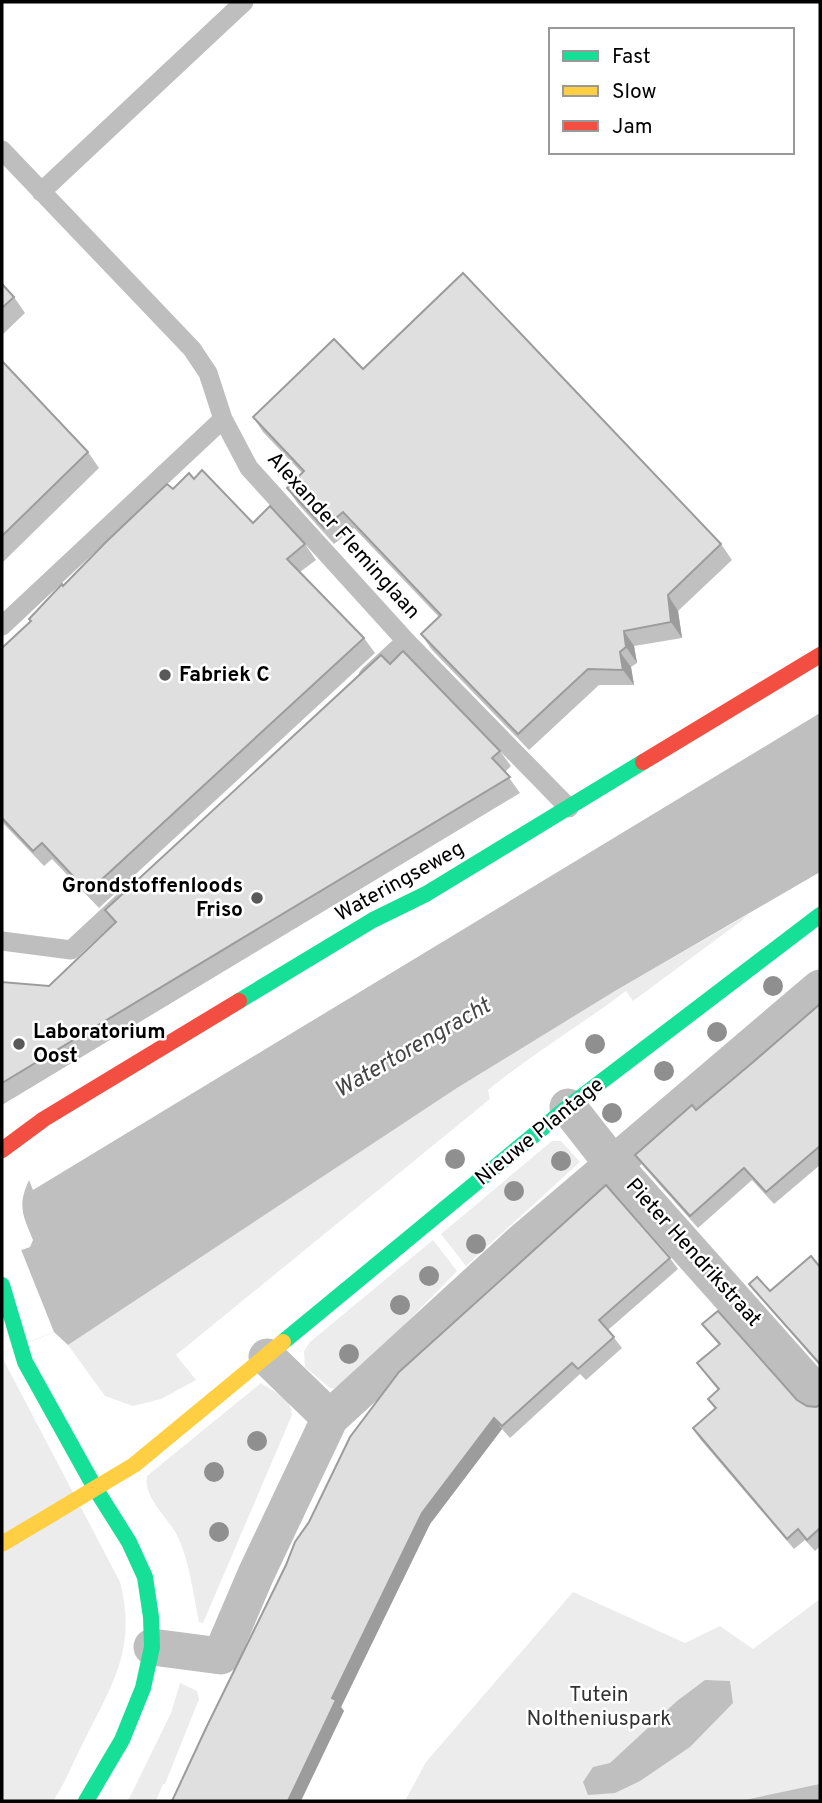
<svg xmlns="http://www.w3.org/2000/svg" width="822" height="1803" font-family="Overpass,sans-serif">
	<rect width="100%" height="100%" fill="#fff"/>
	<path fill="#ececec" d="M749,914L740,922L633,1001L626,991C581,1025 532,1054 488,1090L490,1099L176,1355L196,1380L161,1399L133,1406L105,1396L68,1345L457,1088L615,991Z
		M552,1141H561L580,1162L466,1266L441,1234Z
		M433,1240L457,1271L348,1383L338,1389L330,1388L305,1367L304,1351L310,1342Z
		M2,1357L120,1582C137,1648 113,1683 85,1739C74,1760 66,1782 53,1801H2Z
		M261,1383C274,1392 292,1398 292,1415L203,1623L199,1622C193,1594 190,1563 178,1537C169,1518 143,1498 147,1476Z
		M573,1592L685,1643L720,1626L753,1649L820,1599V1801H405L426,1762Z
		M180,1683L197,1691L199,1699L165,1784H163L156,1801H128L171,1713Z"/>
	<path fill="#bfbfbf" d="M820,713V872L615,991L457,1088L68,1345L54,1332L2,1353V1257L30,1247L33,1240C23,1216 17,1206 29,1180L33,1190Z
		M705,1680L730,1681L733,1703L690,1747L640,1781L615,1793L588,1795L583,1782L593,1767L610,1763L677,1701Z
		M820,1784V1801H740Z"/>
	<path fill="#fff" d="M20,1247L54,1332L2,1353V1254Z"/>
	<g fill="none" stroke-linecap="round" stroke-linejoin="round">
		<path stroke="#bebebe" stroke-width="19" d="M2,150L192,349L208,373L223,419L249,468L406,641L569,808
			M41,192L244,2
			M2,626L223,419
			M368,676L406,641
			M2,941L71,950L127,898"/>
		<path stroke="#bebebe" stroke-width="37" d="M568,1107L612,1163L820,1397
			M267,1357L330,1418L523,1241L820,988
			M152,1647L221,1656L256,1574L330,1418"/>
		<path stroke="#16e098" stroke-width="16" d="M239,1001L373,920L426,894L643,762
			M2,1285L25,1362L95,1488L129,1542L145,1577L151,1617L152,1647L143,1688L122,1740L86,1801
			M283,1342L568,1107L820,915"/>
		<path stroke="#ffcf43" stroke-width="16" d="M2,1544L134,1465L283,1342"/>
		<path stroke="#f24e42" stroke-width="16" d="M643,762L820,655
			M2,1150L44,1119L239,1001"/>
	</g>
	<g fill="#8f8f8f">
		<circle cx="773" cy="986" r="10"/>
		<circle cx="717" cy="1032" r="10"/>
		<circle cx="595" cy="1044" r="10"/>
		<circle cx="664" cy="1071" r="10"/>
		<circle cx="612" cy="1113" r="10"/>
		<circle cx="455" cy="1159" r="10"/>
		<circle cx="561" cy="1161" r="10"/>
		<circle cx="514" cy="1191" r="10"/>
		<circle cx="476" cy="1244" r="10"/>
		<circle cx="429" cy="1276" r="10"/>
		<circle cx="400" cy="1305" r="10"/>
		<circle cx="349" cy="1354" r="10"/>
		<circle cx="257" cy="1441" r="10"/>
		<circle cx="214" cy="1472" r="10"/>
		<circle cx="219" cy="1532" r="10"/>
	</g>
	<path fill="#c0c0c0" d="M2,284L14,297L25,313L2,335Z
		M2,361L88,452L99,468L2,563Z
		M363,369L721,544L732,560L678,611L682,638L634,646L637,663L631,667L634,685H599L529,750L432,650L421,634L439,617L354,528L334,544L298,504L287,488L302,473L263,432L253,417Z
		M194,479L253,523L305,544L316,560L300,572L364,638L375,653L99,908L52,859L44,866L2,822V648L31,621L63,586L173,489Z
		M390,664L500,751L511,766L505,772L520,793L2,1105V982L49,986L115,924L105,910Z
		M820,1004V1165L774,1204L752,1180L698,1228L644,1167L635,1155L696,1110L752,1063Z
		M606,1185L670,1258L678,1269L608,1330L622,1348L586,1380L580,1374L510,1438L502,1429L430,1524L341,1707L344,1711L172,1801Z
		M820,1267V1366L757,1294L749,1284L770,1291Z
		M702,1324L797,1400L807,1406L816,1407L820,1405V1546L815,1551L805,1540L794,1549L700,1439L693,1428L715,1409L708,1399L718,1390L697,1363L719,1345Z"/>
	<path fill="#9c9c9c" d="M668,595L678,611L682,638L671,622Z
		M624,631L634,646L637,663L626,647Z
		M620,652L631,667L634,685L623,670Z
		M494,1418L502,1429L430,1524L341,1707L344,1711L301,1801H288L332,1698L422,1513Z"/>
	<path fill="#dfdfdf" stroke="#9c9c9c" stroke-width="2" d="M463,273L721,544L668,595L671,622L624,631L626,647L620,652L623,670L588,669L518,734L421,634L441,615L343,512L324,528L287,488L304,471L253,417L334,339L363,369Z
		M2,284L14,297L2,308Z
		M2,361L88,452L2,536Z
		M202,470L253,523L270,506L305,544L287,559L364,638L88,892L42,843L33,851L2,818V648L31,621L29,619L62,584L63,586L106,542L167,484L173,489L189,473L194,479Z
		M403,651L500,751L492,758L510,777L2,1083V982L49,986L116,922L105,910L381,655L390,664Z
		M820,1004V1146L766,1192L744,1168L690,1216L635,1155L692,1105L696,1110L752,1063Z
		M606,1185L670,1258L599,1320L614,1337L578,1369L572,1363L502,1426L494,1418L422,1513L332,1698L336,1700L288,1801H172L207,1726L286,1565L295,1542L309,1522L350,1437L399,1372Z
		M811,1256L820,1267V1364L749,1284L757,1277L770,1291Z
		M718,1311L797,1400L807,1406L816,1407L820,1405V1528L807,1540L798,1529L787,1539L693,1428L716,1408L708,1399L719,1389L697,1363L720,1344L702,1324Z"/>
	<g fill="#595959" stroke="#fff" stroke-width="2.5">
		<circle cx="165" cy="675" r="7"/>
		<circle cx="257" cy="898" r="7"/>
		<circle cx="19" cy="1044" r="7"/>
	</g>
	<g text-anchor="middle" dominant-baseline="central" stroke-width="5" stroke-linejoin="round" paint-order="stroke">
		<g font-size="21" fill="#000" stroke="#fff">
			<text transform="translate(343 536) rotate(48)">Alexander Fleminglaan</text>
			<text transform="translate(400 882) rotate(-29)">Wateringseweg</text>
			<text transform="translate(540 1132) rotate(-39)">Nieuwe Plantage</text>
			<text transform="translate(693 1253) rotate(48)">Pieter Hendrikstraat</text>
		</g>
		<g font-size="21" font-weight="bold" fill="#000" stroke="#fff" text-anchor="start">
			<text x="179" y="675">Fabriek C</text>
			<text x="243" y="886" text-anchor="end">Grondstoffenloods<tspan x="243" dy="24">Friso</tspan></text>
			<text x="33" y="1032">Laboratorium<tspan x="33" dy="24">Oost</tspan></text>
		</g>
		<g font-size="21" fill="#333" stroke="#fff">
			<text x="599" y="1695">Tutein<tspan x="599" dy="24">Noltheniuspark</tspan></text>
		</g>
		<g font-size="23" font-style="italic" fill="#444" stroke="#fff">
			<text transform="translate(413 1049) rotate(-30)">Watertorengracht</text>
		</g>
	</g>
	<rect width="822" height="1803" fill="none" stroke="#000000" stroke-width="7"/>
	<rect x="549" y="28" width="245" height="126" fill="#ffffff" stroke="#999999" stroke-width="2"/>
	<rect x="563" y="51" width="35" height="10" fill="#16e098" stroke="#999999" stroke-width="2"/>
	<text x="612" y="63" font-size="21" fill="#000000">Fast</text>
	<rect x="563" y="86" width="35" height="10" fill="#ffcf43" stroke="#999999" stroke-width="2"/>
	<text x="612" y="98" font-size="21" fill="#000000">Slow</text>
	<rect x="563" y="121" width="35" height="10" fill="#f24e42" stroke="#999999" stroke-width="2"/>
	<text x="612" y="133" font-size="21" fill="#000000">Jam</text>
</svg>
